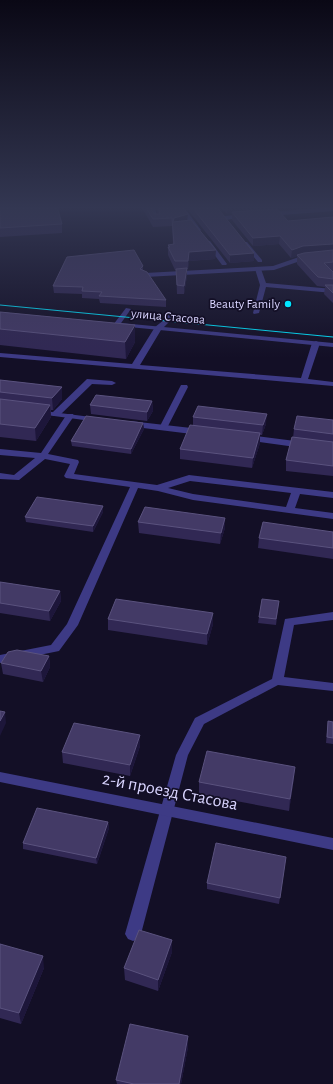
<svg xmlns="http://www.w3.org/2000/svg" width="333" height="1084" font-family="'Alegreya Sans',sans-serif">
	<rect width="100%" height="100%" fill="#130f26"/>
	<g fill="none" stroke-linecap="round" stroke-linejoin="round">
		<path fill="#3d3a85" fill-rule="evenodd" d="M148,206H154L159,221H155Z
			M177,206H183L201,230L200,231H196Z
			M333,207V211L269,216L266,214L269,212Z
			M245,214L248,216L247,217L225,220L222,218L225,216Z
			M206,241H210L227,264L226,265H222L205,242Z
			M243,242H247L262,260V262H258L243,244Z
			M258,267L261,269L266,283L333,289V293L266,287L259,313L254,314L253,313L260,285L255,269Z
			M126,308L131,309L119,326H115L113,325Z
			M170,313L173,315L169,322L161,330L140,365L301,378L312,343L316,341L320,343L308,379L333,382V386L0,357V353L132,364L155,327L164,320L168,314Z
			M87,379L112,381L116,383L112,385L92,384L59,416H53L52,414L53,412Z
			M181,385H187L188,387L167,428L166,430H160L159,428Z
			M67,414H73L74,416L48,454L78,460L79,462L74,474L157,485L189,475L333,492V498L300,494L295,508L333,513V519L193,500L158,491L138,488L78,625L59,651L0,663V655L51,645L67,624L130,487L66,478L64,476L70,464L45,459L19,480L0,479V473L14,475L35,458L0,455V449L41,453ZM190,481L291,493L286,507L193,494L168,488Z
			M333,612V620L294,625L284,677L333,683V691L278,685L204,724L188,755L141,934L138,939L133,941L128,939L125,934L176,755L195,718L272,679L285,619Z"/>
		<path fill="#3d3a85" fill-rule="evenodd" d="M333,253V257L303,260L274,270L145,277L142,275L145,273L273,266L302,256Z
			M121,323L333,343V347L119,326V324Z
			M36,410L99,418L103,420L99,422L39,414L35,412Z
			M130,421L200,429L204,432L200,435L127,426L126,424Z
			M248,435L303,442L307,445L303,448L245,440L244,438L245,436Z
			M0,772L333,838V850L0,782Z"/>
		<path stroke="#00e5ff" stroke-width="1" d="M0,305L333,337"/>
	</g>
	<path fill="#312854" d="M0,206L62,224V233L0,237Z
		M141,206H150L154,214H158L155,206H181L187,220L216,250L215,259L189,261L188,269H187V276L184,294H177L176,270H175L168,255V245L173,244L172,226L153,227Z
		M185,206H216L254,261L230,263Z
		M220,206H271L270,210L288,221L333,217V271H332L333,272V303L324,294L325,287L317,286L297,264V256L291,258L279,244L253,246L232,220V214H227Z
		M143,266V270L166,300V307L100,303L99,299L82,298V294L54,293L53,286Z
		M0,312L135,325V342L126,359L0,345Z
		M0,380L62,387V399L53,410H51V417L36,441L0,437Z
		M152,401L153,411L147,421L91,414L90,405Z
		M193,417L266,424L262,435H260V443L252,468L180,459V449L193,425Z
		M333,420V476L286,471V460L293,438L294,429Z
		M143,423L144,429L131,454L72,446L71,441Z
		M103,506V512L93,532L26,522L25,517Z
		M225,518V528L220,544L139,533L138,522Z
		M333,532V559L258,548L259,538Z
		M0,582L60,591L61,601L50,621L0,613Z
		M279,601L276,625L258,623L259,617Z
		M108,619L213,624L207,645L108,630Z
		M49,656L50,667L43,682L3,674L1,663Z
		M328,721L333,722V744L326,743Z
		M140,746L130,776L63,763L62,752Z
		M294,778L289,811L199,794V782Z
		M108,822L109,828L97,864L23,849V843Z
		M286,857L279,904L207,889V883Z
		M0,944L44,968L21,1024L0,1018Z
		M172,952L158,991L125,980L124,968Z
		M188,1047L181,1084H117L116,1080Z"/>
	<path fill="#1d163a" d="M236,206H271L270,211L232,212V214H227V207Z
		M188,214L187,222H173L174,218Z
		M280,236L279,244L253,246V238Z
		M333,244V252L302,255L291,258L292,250L303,246Z
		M216,250L215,259L189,261L188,269V261L189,252Z
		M254,253V261L230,263V255Z
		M187,268V276L184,294V286Z
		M135,325V342L126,359L125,342Z
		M62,387V399L53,410L52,398Z
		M152,401L153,411L147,421V412Z
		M50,405L51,417L36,441L35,428Z
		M267,414L266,424L262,435L263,425Z
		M143,423L144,429L131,454V449Z
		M260,433V443L252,468L253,458Z
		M103,506V512L93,532V526Z
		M225,518V528L220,544L221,533Z
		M60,591L61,601L50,621L49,611Z
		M213,613V624L207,645V634Z
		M49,656L50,667L43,682L41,671Z
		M5,712L6,723L0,736V721Z
		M140,735V746L130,776V765Z
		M295,767L294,778L289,811L290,799Z
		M108,822L109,828L97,864L96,858Z
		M172,940V952L158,991V980Z
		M43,956L44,968L21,1024L19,1013Z
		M188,1036V1047L181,1084H179Z"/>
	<path fill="#433a66" stroke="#5a527e" d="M0,206H57L62,224L0,228Z
		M145,206H150L154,214H160L158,206H181L188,214L174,218L173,222L191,220L216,250L189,252L188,261H175L168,247H170L168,245L174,244L172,218L153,219Z
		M191,206H216L254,253L230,255Z
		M277,209L288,221L333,217V244L303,246L292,250L280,236L253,238L232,212Z
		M134,250L143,266L140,269L147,272L166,300L99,296L102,292L82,291L83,287L53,286L67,257Z
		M333,250V262L324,263L333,272V279L318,277L297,255L304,253Z
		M187,268L184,286L177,285L176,269Z
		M325,285H333V293Z
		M0,312L135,325L125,342L0,329Z
		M0,380L62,387L52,398L0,392Z
		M96,395L152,401L147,412L90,405Z
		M0,399L50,405L35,428L0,424Z
		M198,406L267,414L263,425L193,417Z
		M86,416L143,423L131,449L71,441Z
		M297,416L333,420V434L294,429Z
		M190,425L260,433L253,458L180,449Z
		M292,437L333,442V466L286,460Z
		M37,497L103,506L93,526L25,517Z
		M145,507L225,518L221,533L138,522Z
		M263,522L333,532V548L259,538Z
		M0,582L60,591L49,611L0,603Z
		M116,599L213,613L207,634L108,619Z
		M262,599L279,601L276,619L259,617Z
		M17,650L49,656L41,671L1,663L8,652Z
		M0,711L5,712L0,721Z
		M328,721L333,722V738L327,737Z
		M74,723L140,735L130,765L62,752Z
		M207,751L295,767L290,799L199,782Z
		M37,808L108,822L96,858L23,843Z
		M216,843L286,857L280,898L207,883Z
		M139,930L172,940L158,980L124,968Z
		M0,944L43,956L19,1013L0,1008Z
		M130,1024L188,1036L179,1084H134L116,1080Z"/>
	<linearGradient id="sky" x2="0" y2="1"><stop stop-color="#0a0815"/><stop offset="0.58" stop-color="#333752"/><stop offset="1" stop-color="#333752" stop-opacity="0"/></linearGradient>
	<rect width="333" height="358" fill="url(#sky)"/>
	<circle fill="#00e5ff" stroke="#130f26" stroke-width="1.5" cx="288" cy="304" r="4"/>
	<g text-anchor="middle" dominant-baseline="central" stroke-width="3.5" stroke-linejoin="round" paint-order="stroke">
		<g font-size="13" fill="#d9d4ff" stroke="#130f26" text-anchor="end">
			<text x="280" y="304">Beauty Family</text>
		</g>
		<g font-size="13" fill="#d9d4ff" stroke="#130f26">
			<text transform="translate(168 317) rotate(5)">улица Стасова</text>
		</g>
		<g font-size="18" fill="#d9d4ff" stroke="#130f26">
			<text transform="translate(170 792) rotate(11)">2-й проезд Стасова</text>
		</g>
	</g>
</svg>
